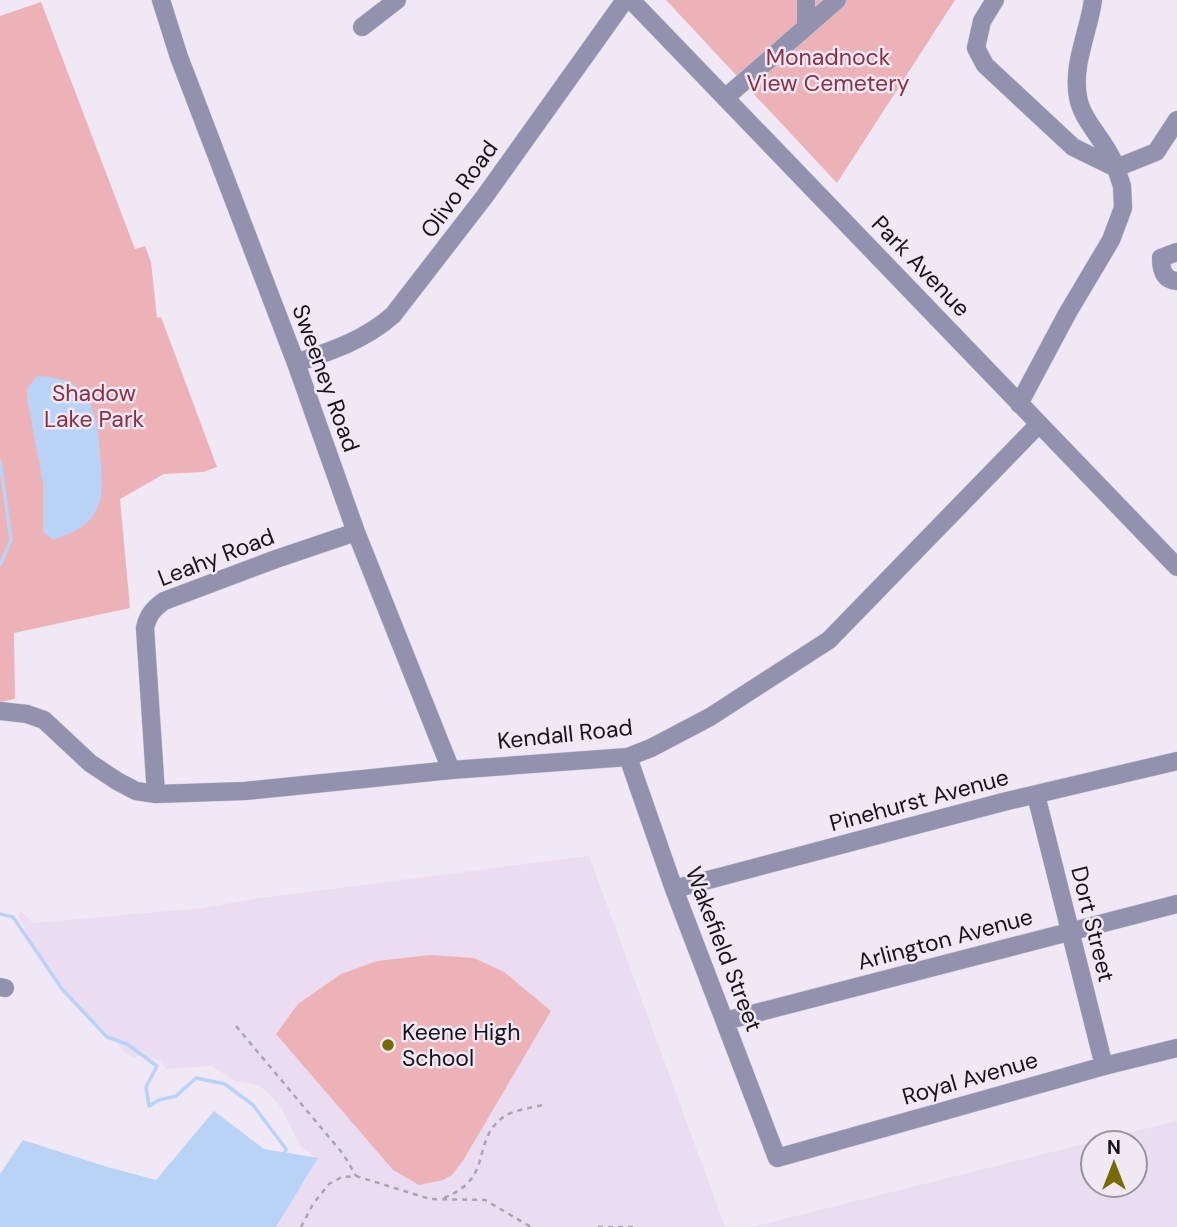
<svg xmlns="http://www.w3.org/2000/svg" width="1177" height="1227" font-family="'DM Sans',sans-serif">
	<rect width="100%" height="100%" fill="#f0e8f5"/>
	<path fill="#eaddf1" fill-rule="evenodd" d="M589,856L725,1227H266L304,1182L315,1163L314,1157L300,1145L281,1108L271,1095L258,1085L235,1081L212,1066L166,1069L159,1060L144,1056L133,1057L125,1053L115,1040L82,1011L52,974L32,944L19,917L20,910L33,923L203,908L261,898Z
		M1177,1121V1227H752L1132,1132ZM1135,1143V1185H1093V1143Z"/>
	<path fill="#ecb2b8" d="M666,0H955L837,183Z
		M41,2L135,249L145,246L151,262L157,318L161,317L217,467L203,472L164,474L120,499L130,608L14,633L15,699L0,702V16Z
		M430,955L474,958L504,972L551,1011L464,1159L452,1175L443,1180L419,1185L393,1170L276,1034L298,1004L341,974L377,961Z"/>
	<path fill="#b8d3f6" d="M37,376C95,377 98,417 101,463C101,477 104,492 98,506C90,527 72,533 53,540L43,532V483L27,398V389Z
		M214,1111L264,1149L318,1158L276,1227H0V1174L23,1140L104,1166L156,1180Z"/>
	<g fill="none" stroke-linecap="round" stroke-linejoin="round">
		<path stroke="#b8d3f6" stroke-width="3.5" d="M0,461L11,540L0,565
			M0,914L13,917L62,989L107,1037L127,1044L157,1066L146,1087L149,1106L159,1100L176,1096L196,1078L225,1084L253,1105L286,1149L284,1155"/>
		<defs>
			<path id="minor" d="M161,0L179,57L296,363L356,532L451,770
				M631,0L1177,567
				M806,0V27
				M995,0L982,21L976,48L985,65L1073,147L1116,168L1122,186L1123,208L1111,240L1067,314L1019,404
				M1093,0C1089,31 1072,64 1078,97C1082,122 1108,143 1116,168L1156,152L1177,120
				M362,27L397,0
				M725,98L837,0
				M1177,252L1161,258C1161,270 1164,280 1177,281
				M296,363C331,351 365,340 393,315L485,196L625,0
				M0,711L27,714L44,720L90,763L117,781L136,791L156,794L245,791L451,770L628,757L651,748L710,717L829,640L1039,424
				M628,757L674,889L777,1158L1104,1066L1177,1048
				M156,794L145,628C148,615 153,609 164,601L276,559L356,532
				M1036,795L1104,1066
				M674,889L1007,801L1177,761
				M0,987L5,988
				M725,1021L1177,904"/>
		</defs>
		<use href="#minor" stroke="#cdc6d2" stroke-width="19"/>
		<path stroke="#aba4af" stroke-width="2.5" stroke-dasharray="5 5" stroke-linecap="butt" d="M236,1026L344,1155L356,1176
			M444,1198C495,1177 470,1144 502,1118C512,1110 531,1108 543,1105
			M301,1227L313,1204L329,1184L342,1177L356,1176L430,1199L485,1200L531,1227
			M598,1227H635"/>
		<use href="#minor" stroke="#9292af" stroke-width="18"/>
	</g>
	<circle fill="#786a02" stroke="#f0e8f5" stroke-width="2.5" cx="388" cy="1045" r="7"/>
	<g text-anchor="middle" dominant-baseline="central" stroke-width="5" stroke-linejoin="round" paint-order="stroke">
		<g font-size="23" fill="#8c3041" stroke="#f0e8f5">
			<text x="828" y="57">Monadnock<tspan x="828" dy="26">View Cemetery</tspan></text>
			<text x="94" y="393">Shadow<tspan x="94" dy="26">Lake Park</tspan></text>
		</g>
		<g font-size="23" fill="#171419" stroke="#f0e8f5">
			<text transform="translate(459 189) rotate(-54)">Olivo Road</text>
			<text transform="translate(921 266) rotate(46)">Park Avenue</text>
			<text transform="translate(326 378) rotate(70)">Sweeney Road</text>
			<text transform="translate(216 557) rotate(-21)">Leahy Road</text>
			<text transform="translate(565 734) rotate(-6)">Kendall Road</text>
			<text transform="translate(919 800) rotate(-15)">Pinehurst Avenue</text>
			<text transform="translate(1093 924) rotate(76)">Dort Street</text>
			<text transform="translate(945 939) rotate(-15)">Arlington Avenue</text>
			<text transform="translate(724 949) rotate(69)">Wakefield Street</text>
			<text transform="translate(970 1078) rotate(-16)">Royal Avenue</text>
		</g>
		<g font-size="23" fill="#171419" stroke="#f0e8f5" text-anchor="start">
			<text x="402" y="1032">Keene High<tspan x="402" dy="26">School</tspan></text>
		</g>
	</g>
	<g transform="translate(1114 1164)"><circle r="33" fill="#f0e8f5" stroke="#99939d" stroke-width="2"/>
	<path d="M0-5L12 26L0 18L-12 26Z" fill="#786a02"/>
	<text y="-10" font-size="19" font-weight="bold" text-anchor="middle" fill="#171419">N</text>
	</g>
</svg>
